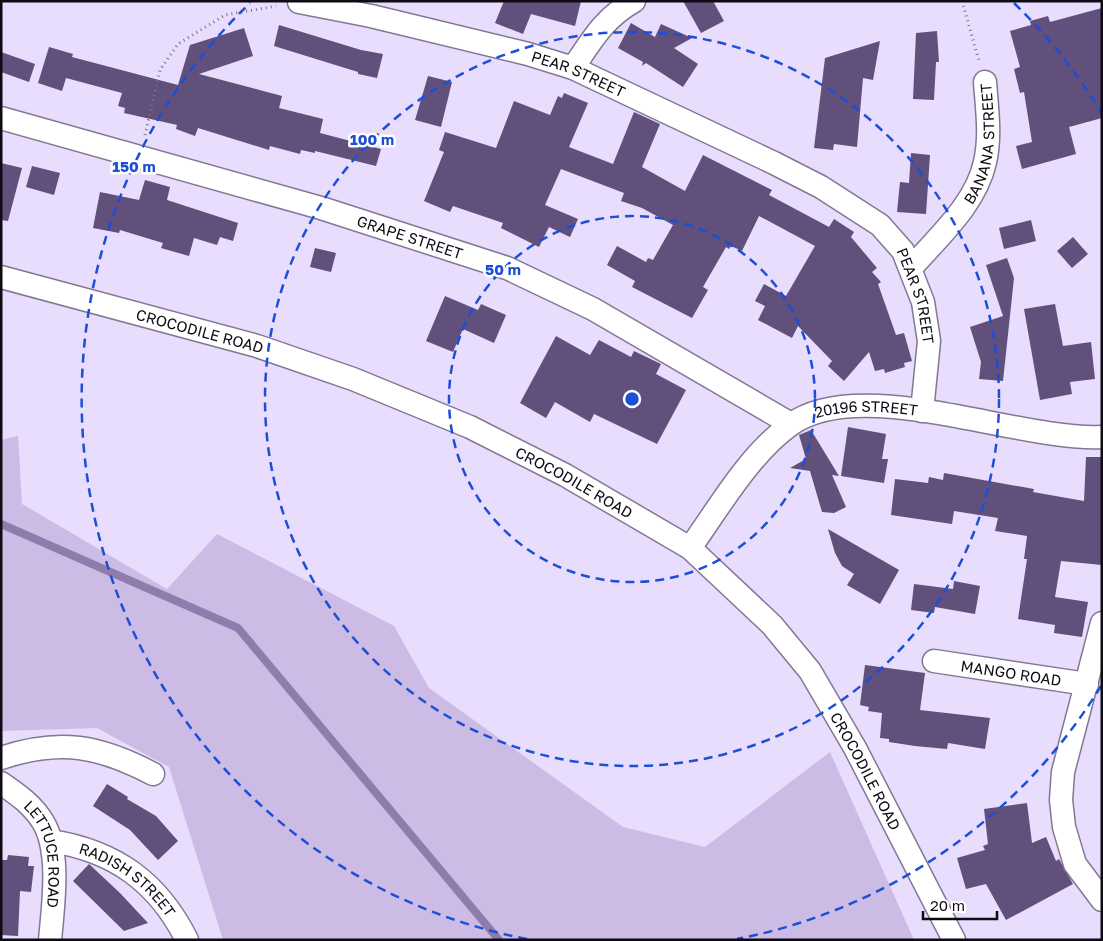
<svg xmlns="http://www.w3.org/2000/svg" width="1103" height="941" font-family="'Golos Text',sans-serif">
	<rect width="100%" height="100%" fill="#e8ddfc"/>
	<path fill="#cbbbe5" d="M18,436L22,504L167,589L217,534L394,626L429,688L623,827L705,847L830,752L914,940H223L169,767L97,728L1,731V440Z"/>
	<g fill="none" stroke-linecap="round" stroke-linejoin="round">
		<path stroke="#8e7cac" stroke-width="8" d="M1,524L238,628L499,940"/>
	</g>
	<path fill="#614f7c" d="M504,1H581L575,26L531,14L523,34L495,23Z
		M683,1H713L724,21L701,33Z
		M1102,8V118L1069,127L1076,154L1022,169L1016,146L1032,142L1024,92L1020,93L1014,69L1020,67L1010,31L1031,25L1030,21L1048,16L1050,22Z
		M631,23L655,37L661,24L692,38L674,48L698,64L683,87L646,63L642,66L643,62L618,48Z
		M279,25L361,50L383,54L377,78L358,74V72L274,46Z
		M244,28L253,56L199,74L282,96L279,108L323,119L320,133L381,149L376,166L315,151V153L301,150L300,154L270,146L269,150L198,128L195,136L176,129L177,125L124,113L125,108L118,106L122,93L66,78L62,91L38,83L49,47L73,54L72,57L178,85L190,45Z
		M937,31L939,62H936L934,100L913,99L916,33Z
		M880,41L873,80L863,78L857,147L834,144L833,150L814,148L825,58Z
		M1,52L35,64L29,82L1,72Z
		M428,76L452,82L441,127L415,120Z
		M564,93L588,103L569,147L613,164L634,112L660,124L642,167L685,191L703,155L772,190L769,195L829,227L834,219L854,232L851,237L877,268L872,272L881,282L878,284L896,335L904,333L912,361L904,363L905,367L885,373L884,369L875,371L869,352L844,381L828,366L832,361L798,326L792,338L758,320L765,306L755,301L764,284L786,296L815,246L759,216L742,251L731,246L729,249L726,247L703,287L708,290L692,318L632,287L635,281L607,265L617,246L646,262L648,258L653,260L673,225L642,208L621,201L624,193L561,169L545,205L578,219L570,237L549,227L539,247L501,228L503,223L453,206L450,212L424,201L444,152L439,150L445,132L496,148L514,101L550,115L558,96L562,98Z
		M911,153L930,155L926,214L897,212L900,182L909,183Z
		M1,163L22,168L8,221L1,220Z
		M32,166L60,173L54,195L26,187Z
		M145,180L170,187L167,200L238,223L233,241L220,237L217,245L194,238L189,256L161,248L163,243L120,230L119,233L93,228L100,192L139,200Z
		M1031,220L1036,241L1004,249L999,228Z
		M1073,237L1088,254L1072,268L1057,251Z
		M315,248L336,253L331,272L310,267Z
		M1007,258L1014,278L1003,381L979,379L981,362L970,327L1003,316L986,265Z
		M445,296L478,310L481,304L506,315L494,343L463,329L453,352L426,341Z
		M1055,304L1063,346L1091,342L1095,379L1070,382L1072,394L1040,400L1024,309Z
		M556,336L590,355L599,340L631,357L634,351L661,364L656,374L686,390L657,444L594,414L590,422L555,402L546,418L520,403Z
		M848,427L886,434L882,459H888L884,483L841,476Z
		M811,430L839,476L832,475L846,507L834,513L822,512L810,471L790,468L806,459L799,435Z
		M1086,457H1102V565L1061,561L1055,597L1088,602L1082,637L1054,633L1055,625L1018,619L1027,559H1024L1027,536L995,531L998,518L954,511L952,524L891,515L895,479L928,483L929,477L943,480L944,473L1034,489L1033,492L1084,501Z
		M828,529L899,570L880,604L847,585L854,574L842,566L835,553Z
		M954,581L980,586L975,614L935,607L934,613L911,610L914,584L953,589Z
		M865,665L925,673L920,710L990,718L985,749L948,743L947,749L915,746L889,742V739L880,738L882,713L868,711L869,707L860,705Z
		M107,784L128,797L127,799L156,816L178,841L158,860L130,830L93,806Z
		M1027,803L1032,843L1046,837L1056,861L1059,859L1073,884L1006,920L986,884L966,889L957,858L985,850L983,846L988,844L984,809Z
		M8,855L29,857L28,866H34L31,892L20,891L18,936L1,935V860H7Z
		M89,864L120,893L148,923L124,931L73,881Z"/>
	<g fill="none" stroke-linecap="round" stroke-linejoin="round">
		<defs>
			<g id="minor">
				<path id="s1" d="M299,2L371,16L528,54L573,68L774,163L821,187L880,225L903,251L923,302L929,341L922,411"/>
				<path d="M573,68C592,40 604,18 634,1"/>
				<path id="s2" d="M1,118L321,208L507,268L593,309L791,424"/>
				<path id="s3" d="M911,268C938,237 976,204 985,162C991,136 987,109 985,82"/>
				<path id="s4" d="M1,277L257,346L353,379L470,427L565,475L690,548L772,625L810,671L855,748L954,940"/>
				<path id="s5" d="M690,548C720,506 748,456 790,425C860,374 1017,441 1102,437"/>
				<path d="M1102,623L1063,772L1061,800L1064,827L1075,864L1102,900"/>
				<path id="s6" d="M934,661L1087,684"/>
				<path d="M1,758C60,738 100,746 153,774"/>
				<path id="s7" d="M1,783C17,794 33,805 43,822C61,851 53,907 50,940"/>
				<path id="s8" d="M51,841C115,851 158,882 187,940"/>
			</g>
		</defs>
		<use href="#minor" stroke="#827894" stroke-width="25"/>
		<path stroke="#7c758a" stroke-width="3" stroke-dasharray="1 4" stroke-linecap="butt" d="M962,1L979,61
			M145,135L160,70L178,44L225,15L276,6"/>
		<use href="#minor" stroke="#fff" stroke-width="22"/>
	</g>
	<g fill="none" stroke="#1d4ed8" stroke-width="2.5" stroke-dasharray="9 6">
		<circle cx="632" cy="399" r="183"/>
		<circle cx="632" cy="399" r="367"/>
		<path d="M1101 686A550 550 0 0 1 737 939M527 939A550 550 0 0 1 250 3M1014 3A550 550 0 0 1 1101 112"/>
	</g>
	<g text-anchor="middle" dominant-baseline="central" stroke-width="5" stroke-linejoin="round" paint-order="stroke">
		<g font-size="15" fill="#0e0b15" stroke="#fff">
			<text stroke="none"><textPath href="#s1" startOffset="289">PEAR STREET</textPath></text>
			<text stroke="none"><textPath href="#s3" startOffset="148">BANANA STREET</textPath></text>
			<text stroke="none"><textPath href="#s2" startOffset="426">GRAPE STREET</textPath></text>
			<text stroke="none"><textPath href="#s1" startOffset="709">PEAR STREET</textPath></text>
			<text stroke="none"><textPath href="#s4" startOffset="206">CROCODILE ROAD</textPath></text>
			<text stroke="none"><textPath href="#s5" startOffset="239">20196 STREET</textPath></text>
			<text stroke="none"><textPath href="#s4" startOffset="611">CROCODILE ROAD</textPath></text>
			<text stroke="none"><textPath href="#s6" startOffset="78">MANGO ROAD</textPath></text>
			<text stroke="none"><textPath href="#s4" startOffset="1031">CROCODILE ROAD</textPath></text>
			<text stroke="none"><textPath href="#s7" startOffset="89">LETTUCE ROAD</textPath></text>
			<text stroke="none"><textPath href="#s8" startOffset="88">RADISH STREET</textPath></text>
		</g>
	</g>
	<circle cx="632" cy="399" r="8" fill="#1d4ed8" stroke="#fff" stroke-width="2.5"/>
	<g font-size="15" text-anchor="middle" font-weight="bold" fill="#1d4ed8" stroke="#fff" stroke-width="5" stroke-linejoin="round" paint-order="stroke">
		<text x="372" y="145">100 m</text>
		<text x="134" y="172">150 m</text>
		<text x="503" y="275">50 m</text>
	</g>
	<rect width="1103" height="941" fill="none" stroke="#0e0b15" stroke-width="5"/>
	<path d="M923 911v8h74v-8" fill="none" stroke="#0e0b15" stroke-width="2.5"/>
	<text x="930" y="911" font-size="15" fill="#0e0b15" stroke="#ffffff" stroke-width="4" paint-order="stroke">20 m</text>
</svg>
